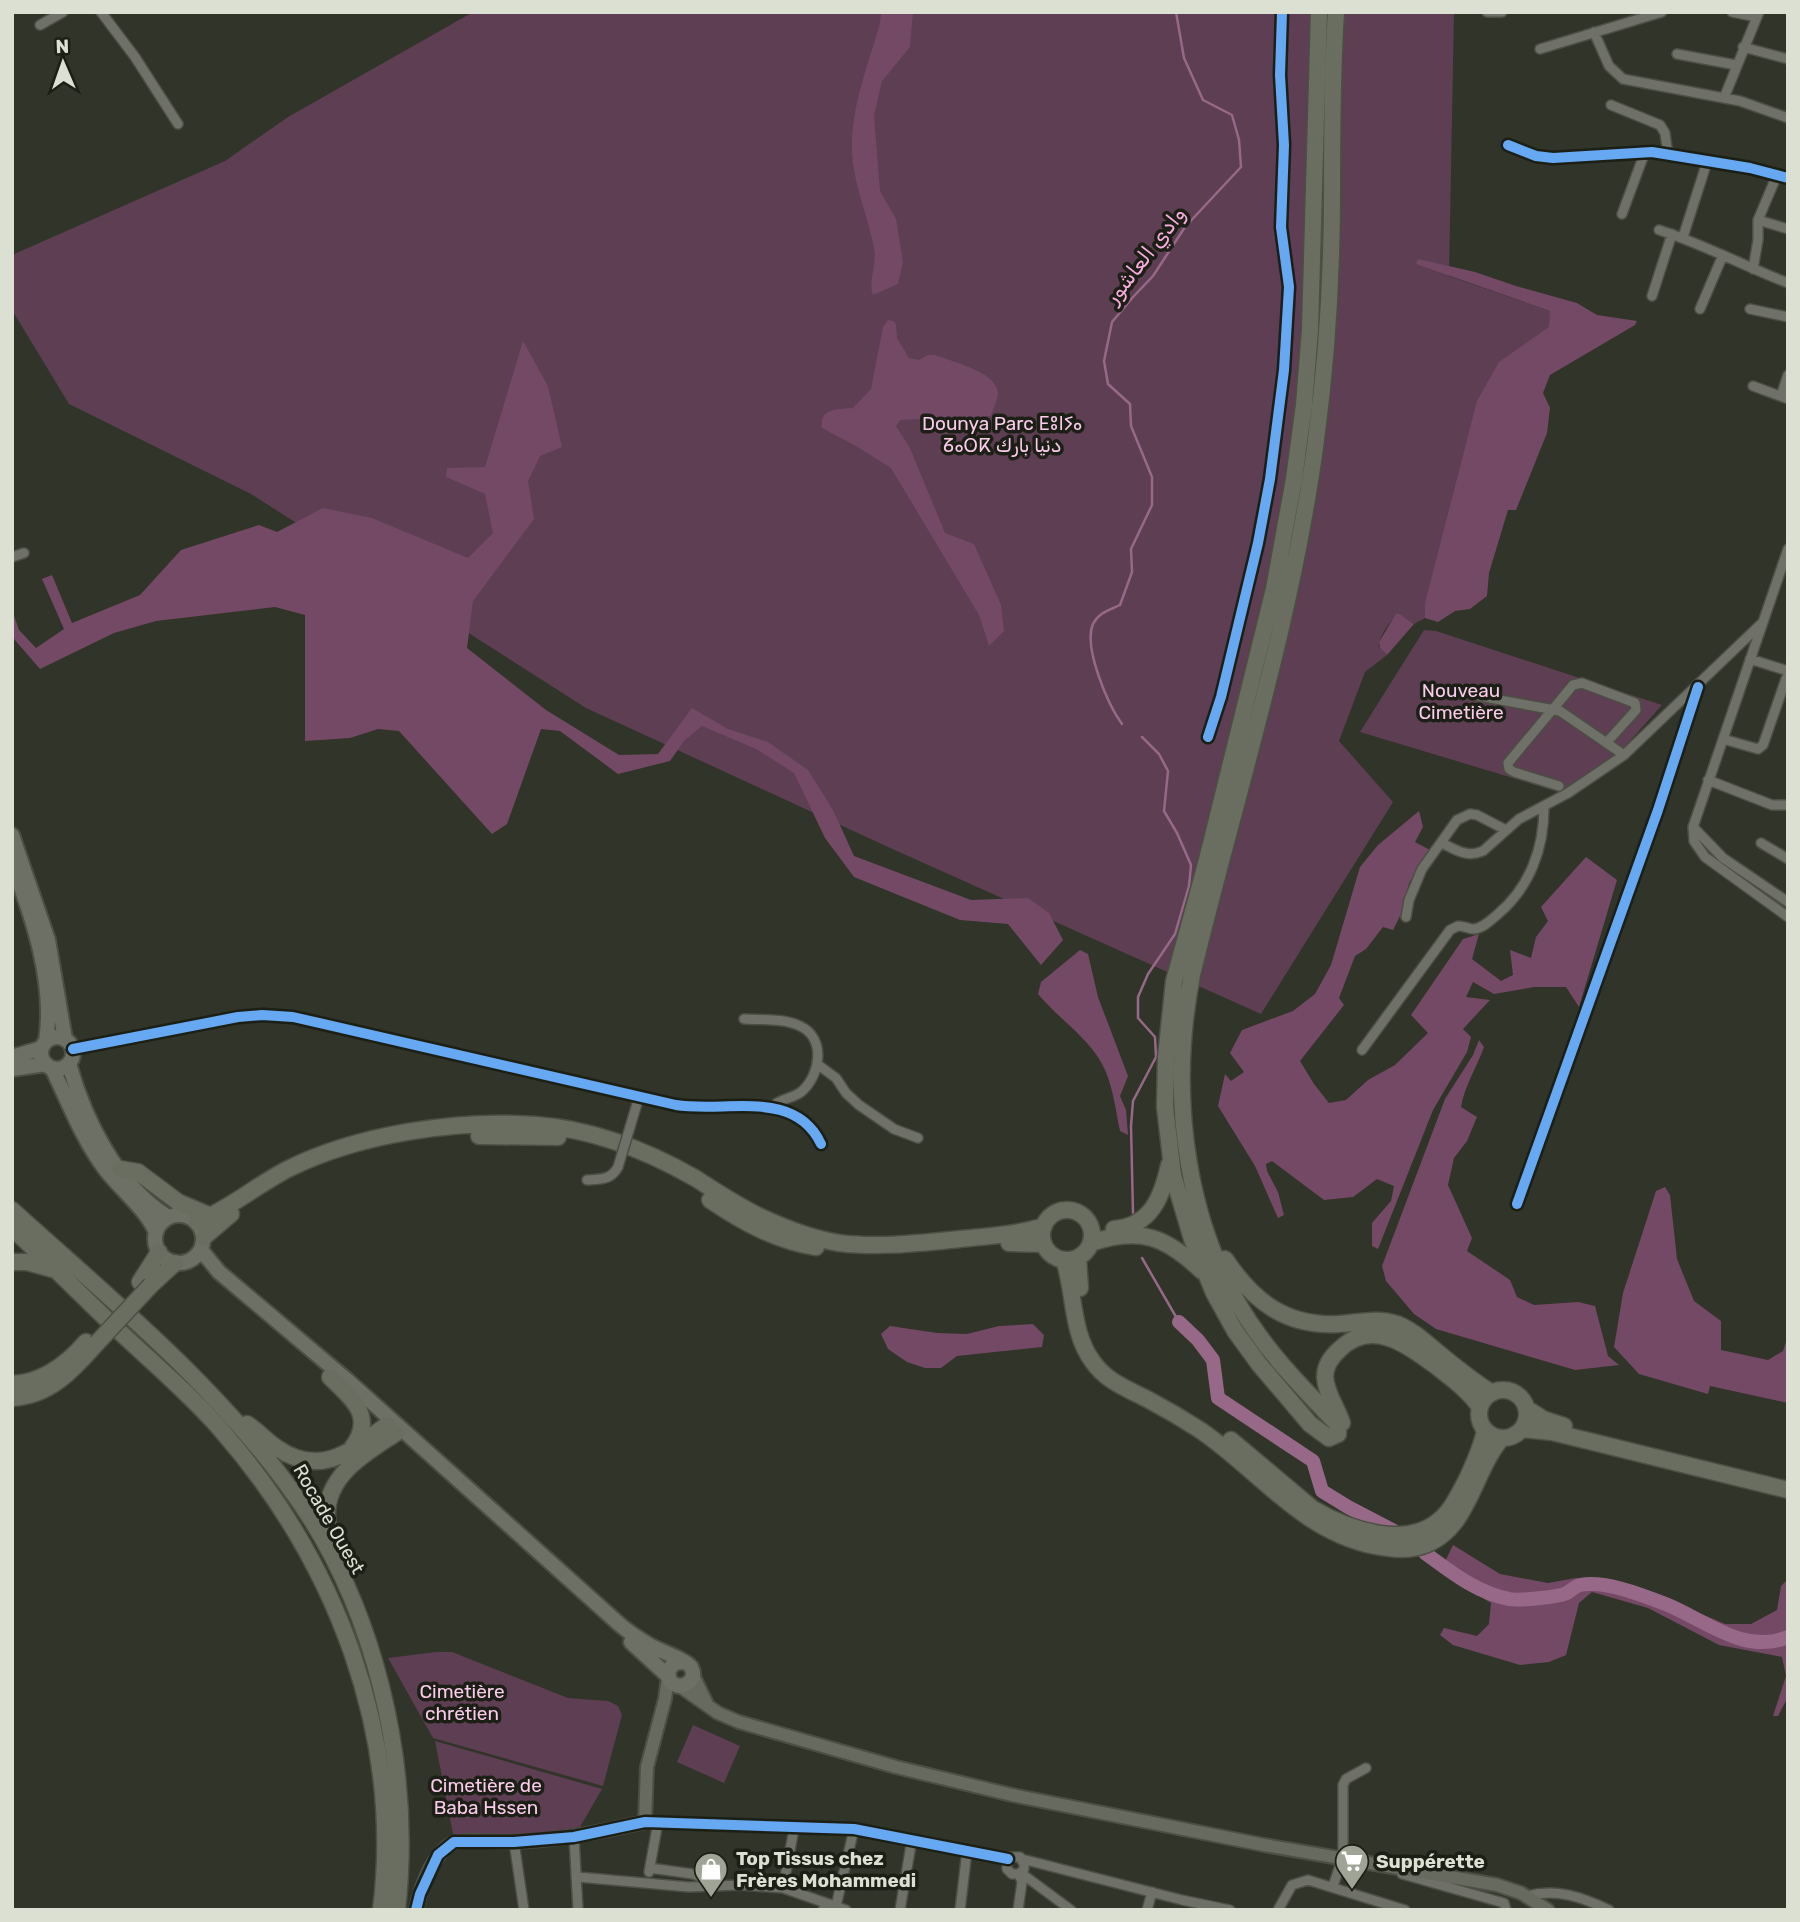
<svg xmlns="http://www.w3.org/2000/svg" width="1800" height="1922" font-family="Rubik,Cairo,'Noto Sans Tifinagh',sans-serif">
	<rect width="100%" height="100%" fill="#313428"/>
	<path fill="#5d3e52" d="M473,12H1454L1449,276L1550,311L1566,320L1425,603V618L1414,624L1400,614C1393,616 1377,639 1379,647C1380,648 1386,654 1387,655L1365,672L1339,741L1393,802L1261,1014L888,847L586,708L251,494L69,404L12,310V255L225,161L288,117Z
		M1424,630L1436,631L1662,705L1614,759L1563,793L1360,732Z
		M436,1652H452L568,1698L608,1701L618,1706L622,1715L603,1786L433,1738L388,1658Z
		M693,1725L740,1746L724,1783L677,1762Z
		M435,1741L602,1789L580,1827L534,1834H453Z"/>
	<path fill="#744965" d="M881,12H913L910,47L882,81L874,116L880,191L896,219L903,262L898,284L873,295C868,284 877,263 874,248C869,220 857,193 853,164C847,116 867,69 880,23Z
		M1418,259L1475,272L1516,286L1577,303L1597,315L1637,321L1635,325L1550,375L1543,393L1550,408L1547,433L1516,510H1508L1489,573L1487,596L1470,609L1455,611L1438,622L1425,618V603L1477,401L1499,362L1549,327L1550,311L1416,264Z
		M888,320L893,321L896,324L897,338L909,358L919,360L928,355H935C953,362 998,372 998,394C997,401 993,410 991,416L900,420L896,426L910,448L945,533L974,544L1001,605L1004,631L989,646L979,615L891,468L856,446L822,428C819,408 838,409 853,408L871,389L883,327Z
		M523,341L548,386L562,447L540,456L528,481L534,519L473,601L467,648L546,710L619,755L658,754L692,708L728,729L768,742L808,770L833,810L854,856L971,900L1028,898L1049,913L1063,940L1041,965L1008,924L960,920L854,877L825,838L794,773L756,749L702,726L684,741L670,761L618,774L560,731L541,729L507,824L492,834L399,731L378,729L350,738L305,741V615L275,607L156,621L114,633L40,669L14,639L12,610L19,630L36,648L64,629L42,579L52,575L72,623L140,595L181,550L259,525L277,532L323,508L372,518L468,558L493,533L485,494L446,477L447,468L485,467Z
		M1396,614H1400L1414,624L1387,655L1380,648L1379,642Z
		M1419,811L1423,827L1415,842L1430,850L1409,883L1403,910L1393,930L1383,927L1366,949L1355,956L1339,998L1344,1005L1300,1061L1314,1084L1329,1103L1346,1100L1368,1080L1395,1065L1428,1033L1411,1015L1463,939L1479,934L1472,959L1501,981L1513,975L1510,950L1531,958L1536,937L1548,921L1541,907L1586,857L1617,880L1579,1007L1566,987H1534L1494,994L1473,982L1466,997L1490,1000L1463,1029L1471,1037L1467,1052L1433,1110L1378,1249L1372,1246V1223L1391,1201L1394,1186L1377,1179L1353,1197L1324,1200L1272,1161L1266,1164L1267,1171L1278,1192L1284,1215L1278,1218L1255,1166L1218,1106L1225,1074L1231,1081L1244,1072L1230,1053L1242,1030L1293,1011L1315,994L1331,965L1360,867L1378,845Z
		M1080,950L1088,954L1098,997L1128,1076L1120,1096L1126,1110L1128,1135L1120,1131C1115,1108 1113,1083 1101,1062C1086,1036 1058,1018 1038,994L1041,982Z
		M1479,1040L1484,1047C1477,1067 1464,1087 1461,1107L1477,1117L1467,1141L1454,1158L1448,1185L1472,1238L1467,1251L1510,1280L1517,1297L1534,1305L1578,1302L1595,1306L1608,1356L1619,1365L1575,1370L1436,1329L1414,1314L1386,1281L1382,1266L1445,1099L1473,1055Z
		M1665,1187L1670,1195L1677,1259L1694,1301L1721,1321V1350L1768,1360L1783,1351L1788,1336V1403L1710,1386L1708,1394L1639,1374L1614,1347L1623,1293L1656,1191Z
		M1033,1324L1044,1335L1042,1347L957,1356L941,1368H925L907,1362L888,1349L881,1334L890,1326L937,1333L967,1334L999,1326Z
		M1453,1545L1500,1574L1548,1583L1576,1578L1641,1588L1725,1624H1751L1777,1610L1781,1586L1788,1579V1697L1778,1716H1773L1786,1676L1782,1657L1719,1645L1648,1608L1592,1592L1579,1603L1566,1655L1549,1662L1520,1665L1453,1645L1440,1635L1444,1628L1477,1636L1489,1624L1491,1603L1440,1572Z"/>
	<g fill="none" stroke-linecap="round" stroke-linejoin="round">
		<path stroke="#976887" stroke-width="2.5" d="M1122,724C1108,705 1083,647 1093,624C1099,612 1110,610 1120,605L1132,572L1131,549L1152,505V477L1131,426L1130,404L1108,384L1104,361L1112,322L1133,297L1153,276L1185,227L1241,167L1239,140L1232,115L1203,100L1184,58L1176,12
			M1133,1213L1131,1126L1133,1101L1156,1057L1155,1037L1138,1018V997L1148,974L1175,934L1189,886L1191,865L1177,833L1164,811L1168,771L1159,754L1142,737
			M1142,1258L1179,1322"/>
		<path stroke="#976887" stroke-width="14" d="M1179,1322L1198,1340L1213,1360L1218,1398L1313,1461L1322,1491L1348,1507L1394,1531
			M1425,1553C1451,1572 1477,1593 1509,1599C1518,1601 1559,1597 1567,1593C1572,1590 1575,1586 1580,1585C1606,1580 1645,1596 1668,1605C1706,1621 1745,1655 1788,1637"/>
		<defs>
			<path id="street" d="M101,12L135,57L178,124
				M1487,12H1502
				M1732,12L1756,17
				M40,25L63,12
				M1594,32L1609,66L1623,79L1740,101L1788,118
				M1743,47L1788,59
				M1540,49L1662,12
				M1677,54L1736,65
				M1724,98L1759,12
				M1611,105L1660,125L1665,133L1668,155
				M1508,145L1536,156L1553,158L1652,152L1750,168L1788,178
				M1622,214L1645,152
				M1758,220L1788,229
				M1659,230C1703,244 1744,266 1788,283
				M1683,237L1707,162
				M1753,269L1758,240V220L1777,175
				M1652,296L1672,234
				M1700,309L1723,255
				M1750,309L1788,317
				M1753,386L1788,399
				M1781,396L1788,375
				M1788,549L1693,827L1694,841L1705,857L1788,917
				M12,557L24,553
				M1750,659L1788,671
				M1452,691L1560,711L1624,755
				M1208,737L1221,697L1258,543L1270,479L1284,370L1289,287L1281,227L1284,145L1280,75L1282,12
				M1723,739L1758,749L1763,745L1788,673
				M1708,780L1772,805H1788
				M1559,786L1514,772L1509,769L1508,763L1573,685L1582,683L1635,703L1636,710L1607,742
				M1693,827L1723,858L1788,902
				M1442,843C1456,850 1467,858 1483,851L1519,819L1568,793L1624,755L1762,623
				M1761,843L1788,859
				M1406,917L1409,900L1422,869L1457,820L1470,814L1477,815L1506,830
				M744,1019C761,1020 784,1018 800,1026C826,1038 821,1075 801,1092C792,1099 780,1098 772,1107
				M73,1049L238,1017L262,1015L293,1017L676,1105C726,1113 795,1088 821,1144
				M1362,1050L1450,930L1458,926C1464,926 1469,929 1474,929C1483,928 1491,920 1498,914C1530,887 1544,848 1544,807
				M817,1064L836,1078L846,1093L859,1105L894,1129L918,1138
				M630,1127L639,1097
				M587,1180C601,1179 611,1180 618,1167
				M1517,1204L1658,810L1698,687
				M645,1822L854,1829L1008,1859
				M574,1837L578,1910
				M514,1842L524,1910
				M1022,1859L1182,1900L1230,1910
				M650,1868L693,1874L719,1884
				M649,1872L658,1822
				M1021,1873L1071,1910
				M1402,1874L1504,1903L1506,1910
				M578,1877L689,1887L741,1885L783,1888L826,1903
				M1333,1886L1343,1857V1785L1346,1779L1366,1768
				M783,1888L794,1829
				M1527,1896C1556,1888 1582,1897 1609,1910
				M836,1906L854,1829
				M823,1910L826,1903L846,1910
				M900,1910L912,1839
				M960,1910L967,1851
				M1018,1910L1022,1882L1019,1874L1024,1869V1864L1020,1857H1011L1007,1862V1869L1012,1874H1019
				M1147,1910L1152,1892
				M1278,1910L1292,1885L1308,1880L1405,1910"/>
			<path id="secondary" d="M693,1675L708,1706
				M681,1687L718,1713L739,1722L896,1767L1012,1795L1264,1845L1497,1885L1521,1893L1548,1910
				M416,1910C421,1887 431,1857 451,1844C460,1838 497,1842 510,1842C556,1841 600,1832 645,1822L647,1767L665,1699L668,1677"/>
			<path id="primary" d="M12,835L48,940L65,1039
				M12,863C33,918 55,983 46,1041
				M41 1053a16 16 0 1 1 32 0a16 16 0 1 1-32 0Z
				M12,1057L42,1048
				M69,1064C85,1121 117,1185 168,1217
				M52,1068C69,1103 82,1138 105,1169C122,1191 144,1207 156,1232
				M12,1069L46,1064
				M155 1239a24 24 0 1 1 48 0a24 24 0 1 1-48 0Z
				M201,1250L219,1272L347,1380L618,1623C628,1632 639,1639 651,1646C660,1651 686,1660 691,1667C697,1678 688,1686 678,1686L670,1682L668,1671L674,1663L683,1662
				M631,1642L668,1676"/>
			<path id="highway" d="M1319,12L1310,330L1304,405L1294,479L1274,589L1207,860L1174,981L1166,1057L1165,1107L1173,1175L1192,1239L1214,1293L1235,1331L1259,1364L1310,1424L1329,1438L1338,1434V1425C1311,1396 1283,1369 1260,1337C1185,1236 1168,1096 1192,975C1235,797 1292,622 1316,440C1327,358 1332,275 1332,192C1332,132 1332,72 1336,12
				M479,1136L558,1137
				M120,1169L138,1172L178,1202L211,1216
				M710,1200C743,1222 776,1241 816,1247
				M12,1210C107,1296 209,1379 286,1483C375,1600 413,1765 397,1910
				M1042 1235a25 25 0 1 1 50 0a25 25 0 1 1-50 0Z
				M197,1222C229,1209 257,1185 288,1169C358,1134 458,1119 536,1125C592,1129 646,1150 695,1178C717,1192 739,1207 763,1218C787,1229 813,1239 839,1243C879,1248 920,1243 960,1239C988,1236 1016,1235 1044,1226
				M12,1228C49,1262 83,1297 119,1331C154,1364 191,1395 222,1431C336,1562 403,1735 381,1910
				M1114,1229C1151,1226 1162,1197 1169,1165
				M204,1237L231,1214
				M1009,1243L1044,1244
				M1091,1243C1140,1226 1166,1237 1202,1271
				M1078,1258L1080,1288
				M1225,1259C1253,1301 1286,1327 1339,1324C1360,1323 1377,1317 1397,1324C1412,1330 1424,1341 1436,1351C1454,1366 1472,1381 1492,1393
				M1064,1260C1075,1293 1071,1333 1093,1362C1107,1382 1128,1389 1149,1400C1166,1409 1183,1419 1200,1430C1259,1470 1301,1531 1375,1546C1390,1549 1407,1551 1422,1546C1470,1530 1472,1472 1502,1438
				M12,1262H27L56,1270
				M140,1282L159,1252
				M151,1285L175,1263
				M330,1377C352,1399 376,1416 352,1448
				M12,1384C42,1383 67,1364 86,1342
				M1479 1414a24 24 0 1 1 48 0a24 24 0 1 1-48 0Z
				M12,1398C50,1396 73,1370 97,1343
				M1526,1408L1543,1419L1564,1426
				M1342,1423C1337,1407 1326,1394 1325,1377C1325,1365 1332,1356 1340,1349C1372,1318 1407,1345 1436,1366C1452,1379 1468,1390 1480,1407
				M247,1424C258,1431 266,1441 277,1448C321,1478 351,1451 387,1425
				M1522,1429L1552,1432L1788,1490
				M1231,1440L1313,1509C1349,1530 1409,1551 1443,1517C1454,1507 1459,1493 1466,1481C1474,1464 1481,1449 1485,1431
				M333,1548C331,1537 327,1527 327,1515C327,1474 366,1453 396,1433"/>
		</defs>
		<use href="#street" stroke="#4c4f44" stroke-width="12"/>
		<use href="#secondary" stroke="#4c4f44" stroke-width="16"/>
		<use href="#primary" stroke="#4c4f44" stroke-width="18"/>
		<use href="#highway" stroke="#4c4f44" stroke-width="19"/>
		<use href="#street" stroke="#6f7168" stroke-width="9"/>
		<use href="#secondary" stroke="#676a5e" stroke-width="12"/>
		<use href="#primary" stroke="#6d7064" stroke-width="14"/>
		<use href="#highway" stroke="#6a6e60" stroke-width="16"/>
		<defs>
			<path id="street-bridge" d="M618,1167L630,1127"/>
			<path id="highway-bridge" d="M97,1343L151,1285"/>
		</defs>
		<use href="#street-bridge" stroke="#4c4f44" stroke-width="12" stroke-linecap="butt"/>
		<use href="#highway-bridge" stroke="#4c4f44" stroke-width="19" stroke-linecap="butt"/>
		<use href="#street-bridge" stroke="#6f7168" stroke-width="9"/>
		<use href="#highway-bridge" stroke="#6a6e60" stroke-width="16"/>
		<defs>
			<path id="cycleway" d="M1508,145L1536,156L1553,158L1652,152L1750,168L1788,178
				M1208,737L1221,697L1258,543L1270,479L1284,370L1289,287L1281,227L1284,145L1280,75L1282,12
				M73,1049L238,1017L262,1015L293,1017L676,1105C726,1113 795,1088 821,1144
				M1517,1204L1658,810L1698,687
				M416,1910L420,1894L438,1855L454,1842H514L574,1837L645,1822L854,1829L1008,1859"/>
		</defs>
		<use href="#cycleway" stroke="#1c1f15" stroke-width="15"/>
		<use href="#cycleway" stroke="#66a8f1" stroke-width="10"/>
	</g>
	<defs>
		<symbol id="supermarket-pin" viewBox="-11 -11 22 30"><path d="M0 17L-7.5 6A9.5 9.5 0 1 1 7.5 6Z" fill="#a0a496" stroke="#1c1f15"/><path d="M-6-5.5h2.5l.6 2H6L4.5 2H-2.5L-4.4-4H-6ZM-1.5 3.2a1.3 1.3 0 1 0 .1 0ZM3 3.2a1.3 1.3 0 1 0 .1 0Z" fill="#fff"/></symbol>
		<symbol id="shop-pin" viewBox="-11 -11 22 30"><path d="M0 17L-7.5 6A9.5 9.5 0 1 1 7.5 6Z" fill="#a0a496" stroke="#1c1f15"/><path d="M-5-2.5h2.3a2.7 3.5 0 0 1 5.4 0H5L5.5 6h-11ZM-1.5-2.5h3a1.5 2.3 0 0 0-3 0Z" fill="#fff"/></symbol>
	</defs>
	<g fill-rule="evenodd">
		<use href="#supermarket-pin" x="1333" y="1842" width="38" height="52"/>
		<use href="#shop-pin" x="692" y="1850" width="38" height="52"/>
	</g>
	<g text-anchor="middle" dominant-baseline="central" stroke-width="7" stroke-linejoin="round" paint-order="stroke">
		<g font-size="19" fill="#fbcbeb" stroke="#1c1f15">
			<text x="1002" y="423">Dounya Parc ⴹⵓⵏⵢⴰ<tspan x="1002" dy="22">ⵒⴰⵔⴽ دنيا بارك</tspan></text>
			<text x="1461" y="690">Nouveau<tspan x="1461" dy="22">Cimetière</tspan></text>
			<text x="462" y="1691">Cimetière<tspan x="462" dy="22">chrétien</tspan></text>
			<text x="486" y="1785">Cimetière de<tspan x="486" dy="22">Baba Hssen</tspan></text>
		</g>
		<g font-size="19" fill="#dce0d2" stroke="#1c1f15">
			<text transform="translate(329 1519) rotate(60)">Rocade Ouest</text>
		</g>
		<g font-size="19" font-weight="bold" fill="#dce0d2" stroke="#1c1f15" text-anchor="start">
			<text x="736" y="1858">Top Tissus chez<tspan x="736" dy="22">Frères Mohammedi</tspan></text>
			<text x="1376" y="1861">Suppérette</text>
		</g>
		<g font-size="21" font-style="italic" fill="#faace0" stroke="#1c1f15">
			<text transform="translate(1145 255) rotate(-52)">وادي العاشور</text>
		</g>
	</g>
	<rect width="1800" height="1922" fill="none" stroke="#dce0d2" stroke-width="28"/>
	<g transform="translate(63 63) rotate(358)" stroke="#1c1f15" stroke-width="5" paint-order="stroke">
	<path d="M0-5L12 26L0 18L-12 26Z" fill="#dce0d2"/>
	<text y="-10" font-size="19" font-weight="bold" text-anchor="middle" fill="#dce0d2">N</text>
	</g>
</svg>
